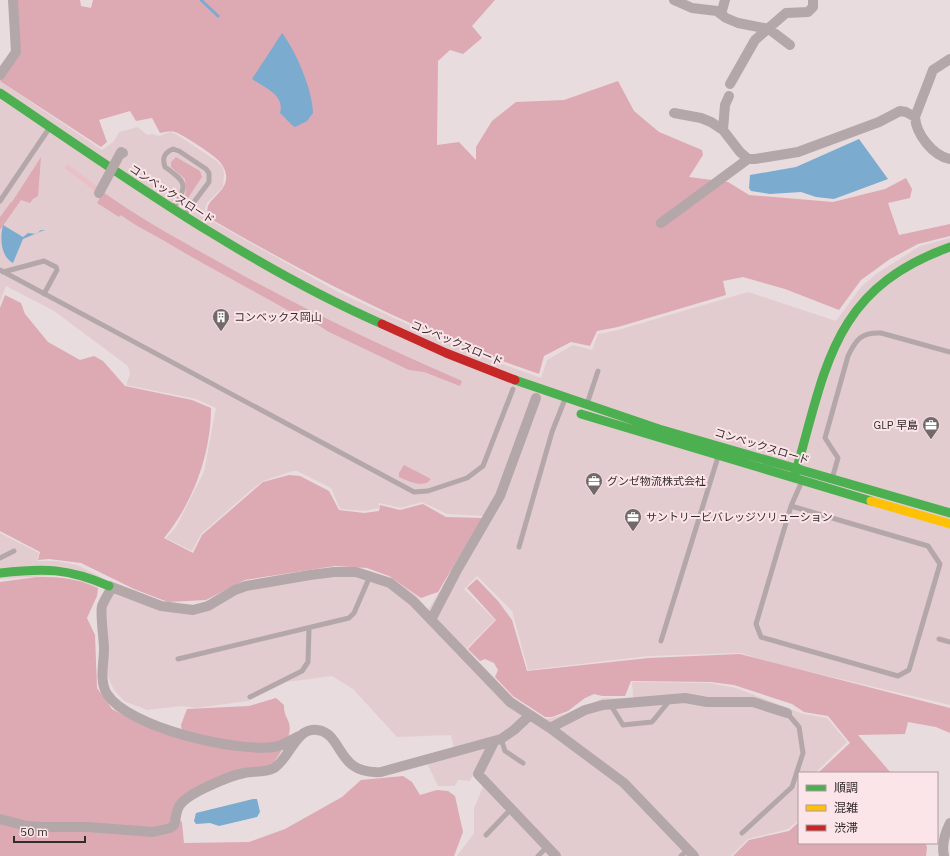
<svg xmlns="http://www.w3.org/2000/svg" width="950" height="856" font-family="'IBM Plex Sans','Noto Sans JP',sans-serif">
	<rect width="100%" height="100%" fill="#e9dcde"/>
	<path fill="#e3cccf" d="M0,81L102,150L114,141L119,132L138,127L147,135L152,134L159,136L170,132L176,134L215,160L223,167L224,174L223,187L207,203L205,208L206,215L210,220L338,292L422,331L480,356L541,378L547,360L573,345L592,350L598,334L618,330L748,292L836,321L861,287L876,274L920,246L950,238V705L773,663L741,653L649,656L528,670L512,611L477,576L464,589L495,620L466,649L513,697L544,719L552,718L574,711L603,698L633,699L632,682L710,683L736,688L803,714L827,718L847,742L815,773H799V820L788,829L748,839L731,856H457L474,833V808L483,787L473,775L470,781L458,780L455,786H438L424,757L454,749L451,735L397,737L353,689L332,676L287,682L248,701L196,708L182,706L147,710L124,701L114,690L108,677L105,639L103,609L110,598L116,593L61,575L0,579V533L39,553L37,561H56L77,565L121,587L162,603L190,606L202,604L225,593L359,568L389,577L402,585L417,596L428,610L485,516L447,514L422,502L401,508L379,503V508L364,511L340,509L331,488L297,471H293L263,481L250,491L201,534L192,551L166,538L176,527L204,472L216,408L196,399L126,385L130,374L128,366L54,311L6,286L0,302Z"/>
	<path fill="#eabfc6" d="M67,164L98,187L95,191L65,168Z"/>
	<path fill="#dda9b3" d="M10,0H80L81,6L91,8L93,0H495L472,26L482,38L463,54L450,50L438,61L437,145L459,142L476,160V147L492,121L516,102L564,100L618,81L634,111L659,132L702,150L703,155L689,177L728,182L749,195L833,202L885,189L906,178L912,189L910,198L888,203L899,235L950,224V236L918,244L890,259L861,280L839,310L785,289L743,277L723,281L726,295L618,327L597,331L590,346L571,342L544,356L539,374C424,335 316,280 211,219C198,202 224,196 226,180C227,173 224,166 219,161C214,155 182,134 175,132C171,131 164,132 160,133L152,118L136,121L130,111L99,120L107,142L101,147L0,81L17,56Z
		M41,157L38,196L33,199L30,203L21,200L0,230V217L11,202H12Z
		M176,157L200,171L202,177L186,201L184,199L186,192L185,179L171,167V162Z
		M103,192C139,218 178,239 217,261C297,306 378,345 462,381L460,386L424,372L409,370L327,331C314,321 298,316 284,308C243,285 201,263 161,239C147,231 134,225 121,215L119,217L97,203Z
		M5,295L21,303L25,314L48,342L80,360L94,356L103,361L125,386L192,400L211,408C211,454 193,503 164,538L193,553L202,535L263,482L289,475L300,476L329,491L339,510L364,513L379,511L380,505L400,510L423,504L446,517L482,518L438,592L421,598L389,576L367,568L335,566L245,580L206,600L168,602L134,589L81,563L49,559L38,560L40,552L0,531V308Z
		M404,465L431,479C424,489 408,481 399,477V473Z
		M37,577C61,577 76,578 98,588L97,596L87,618L95,635L97,688L112,709L138,723L195,743L197,736L182,732L181,725L187,709L249,706L276,698L284,705C284,714 286,715 289,723C293,736 280,754 273,763L173,807L182,823L184,843L249,842L285,829L342,797L361,780L403,776L412,782L420,795L437,790L448,791L455,796L463,832L454,856H0V582Z
		M477,579L498,601L512,620L527,671L649,658L740,654L950,708V733L936,727L908,722L905,734L858,735L891,773H818L850,743L828,716L804,712L792,704L734,685L711,682L631,681L625,696H602L594,694L585,698L568,711L552,717H545L513,696L495,677L498,670L494,663L485,659L480,661L468,649L496,620L467,588Z
		M799,822V843H925L927,847L926,856H733L749,840L789,831Z"/>
	<path fill="#7cabd0" d="M282,33C296,51 313,91 313,113L307,121L295,127C291,125 284,116 280,113C285,95 265,88 252,79Z
		M859,139L888,179L834,199L816,197L801,192L770,194L751,191L749,188L750,175L796,167Z
		M3,225L23,237L28,233L36,234L41,230L46,231H42L23,239L13,263C0,256 0,237 3,225Z
		M253,799H257L260,812L257,817L219,826L210,823L196,824L194,821L196,813Z"/>
	<g fill="none" stroke-linecap="round" stroke-linejoin="round">
		<path stroke="#7cabd0" stroke-width="3" d="M201,0L218,16"/>
		<path stroke="#b4a7a9" stroke-width="5" d="M0,201L50,127
			M174,207C189,185 185,181 165,167C162,158 164,153 173,149L179,151L206,169L209,173V182L185,214
			M0,270L414,492L428,491L467,478L483,466L513,389
			M3,272L44,261L56,267L57,270L44,294
			M587,404L598,371
			M832,479L838,458L825,438L848,356C856,339 862,332 881,333L950,352
			M791,506L756,624L761,637L898,676L909,670L940,564L928,546L791,506L802,481
			M519,547L552,432L565,399
			M0,558L14,551
			M939,639L950,642
			M661,641L718,457
			M178,659L349,618L354,613L370,576
			M250,697L302,671L308,662L309,629
			M610,704L623,725L652,722L670,700
			M501,739L505,751L523,763
			M742,833L792,787L803,753L799,727L787,713
			M486,835L511,809
			M538,856L547,847
			M681,856L688,850"/>
		<path stroke="#b4a7a9" stroke-width="10" d="M674,0L692,8L717,11L726,18L738,23L769,29L790,45
			M721,14L725,0
			M950,59L933,70L915,117C916,134 933,156 950,159
			M0,75L16,52L13,0
			M730,84L755,40L786,13L808,12L813,7V0
			M674,113L701,118L711,122L723,130L740,152L748,159H755L798,152L879,122L900,111L906,112L915,117
			M723,130L725,105L729,96
			M661,223L748,159
			M109,586L161,606L193,610L208,606L235,590L246,586L310,575L334,572H356L390,583L413,601L510,702L550,728L624,783L694,856
			M112,587C109,593 104,600 102,606C100,614 104,639 104,649C104,663 99,681 107,694C129,728 235,752 274,747C283,746 290,740 299,736
			M431,620L457,570L500,496L536,398
			M550,728L585,710L603,705L685,698L707,702H753L787,713
			M494,742L478,774L556,856
			M0,819L27,826L42,827H88L153,832L170,828L174,825C176,819 176,810 180,805C188,793 229,776 244,773C254,771 264,773 274,768C290,758 296,727 317,730C344,733 335,775 381,772L501,739L514,730L530,715
			M944,856C941,844 945,833 950,823"/>
		<path stroke="#4caf50" stroke-width="9" d="M0,93C123,176 246,264 382,324
			M515,380L659,429L950,513
			M581,414L871,501
			M794,478C826,370 830,290 950,247
			M0,573C44,568 68,568 109,586"/>
		<path stroke="#ffc107" stroke-width="9" d="M871,501L950,524"/>
		<path stroke="#c62828" stroke-width="9" d="M382,324L446,353L515,380"/>
		<path stroke="#b4a7a9" stroke-width="10" d="M99,193L121,152L123,153"/>
	</g>
	<defs>
		<symbol id="building-pin" viewBox="-11 -11 22 30"><path d="M0 17L-7.5 6A9.5 9.5 0 1 1 7.5 6Z" fill="#73696a" stroke="#fce5e8"/><path d="M-4-6H4V6H1V3H-1V6H-4ZM-2.5-4.3h1.7v1.8h-1.7ZM.8-4.3h1.7v1.8H.8ZM-2.5-1h1.7V.8h-1.7ZM.8-1h1.7V.8H.8Z" fill="#fff"/></symbol>
		<symbol id="office-pin" viewBox="-11 -11 22 30"><path d="M0 17L-7.5 6A9.5 9.5 0 1 1 7.5 6Z" fill="#73696a" stroke="#fce5e8"/><path d="M-6-3h4V-5.5h4V-3h4V5H-6ZM-1-4.5V-3h2v-1.5ZM-6 0V1H6V0Z" fill="#fff"/></symbol>
	</defs>
	<g fill-rule="evenodd">
		<use href="#building-pin" x="211" y="307" width="20" height="27"/>
		<use href="#office-pin" x="921" y="415" width="20" height="27"/>
		<use href="#office-pin" x="584" y="471" width="20" height="27"/>
		<use href="#office-pin" x="623" y="507" width="20" height="27"/>
	</g>
	<g text-anchor="middle" dominant-baseline="central" stroke-width="4" stroke-linejoin="round" paint-order="stroke">
		<g font-size="11" fill="#332b2c" stroke="#fce5e8">
			<text transform="translate(172 194) rotate(33)">コンベックスロード</text>
			<text transform="translate(457 343) rotate(23)">コンベックスロード</text>
			<text transform="translate(762 446) rotate(17)">コンベックスロード</text>
		</g>
		<g font-size="11" fill="#332b2c" stroke="#fce5e8" text-anchor="start">
			<text x="234" y="317">コンベックス岡山</text>
			<text x="918" y="425" text-anchor="end">GLP 早島</text>
			<text x="607" y="481">グンゼ物流株式会社</text>
			<text x="646" y="517">サントリービバレッジソリューション</text>
		</g>
	</g>
	<rect x="798" y="772" width="140" height="72" fill="#fce5e8" stroke="#ac9b9d"/>
	<rect x="806" y="785" width="20" height="6" fill="#4caf50" stroke="#ac9b9d"/>
	<text x="834" y="792" font-size="12" fill="#332b2c">順調</text>
	<rect x="806" y="805" width="20" height="6" fill="#ffc107" stroke="#ac9b9d"/>
	<text x="834" y="812" font-size="12" fill="#332b2c">混雑</text>
	<rect x="806" y="825" width="20" height="6" fill="#c62828" stroke="#ac9b9d"/>
	<text x="834" y="832" font-size="12" fill="#332b2c">渋滞</text>
	<path d="M14 836v6h71v-6" fill="none" stroke="#332b2c" stroke-width="2"/>
	<text x="20" y="836" font-size="12" fill="#332b2c" stroke="#fce5e8" stroke-width="3" paint-order="stroke">50 m</text>
</svg>
